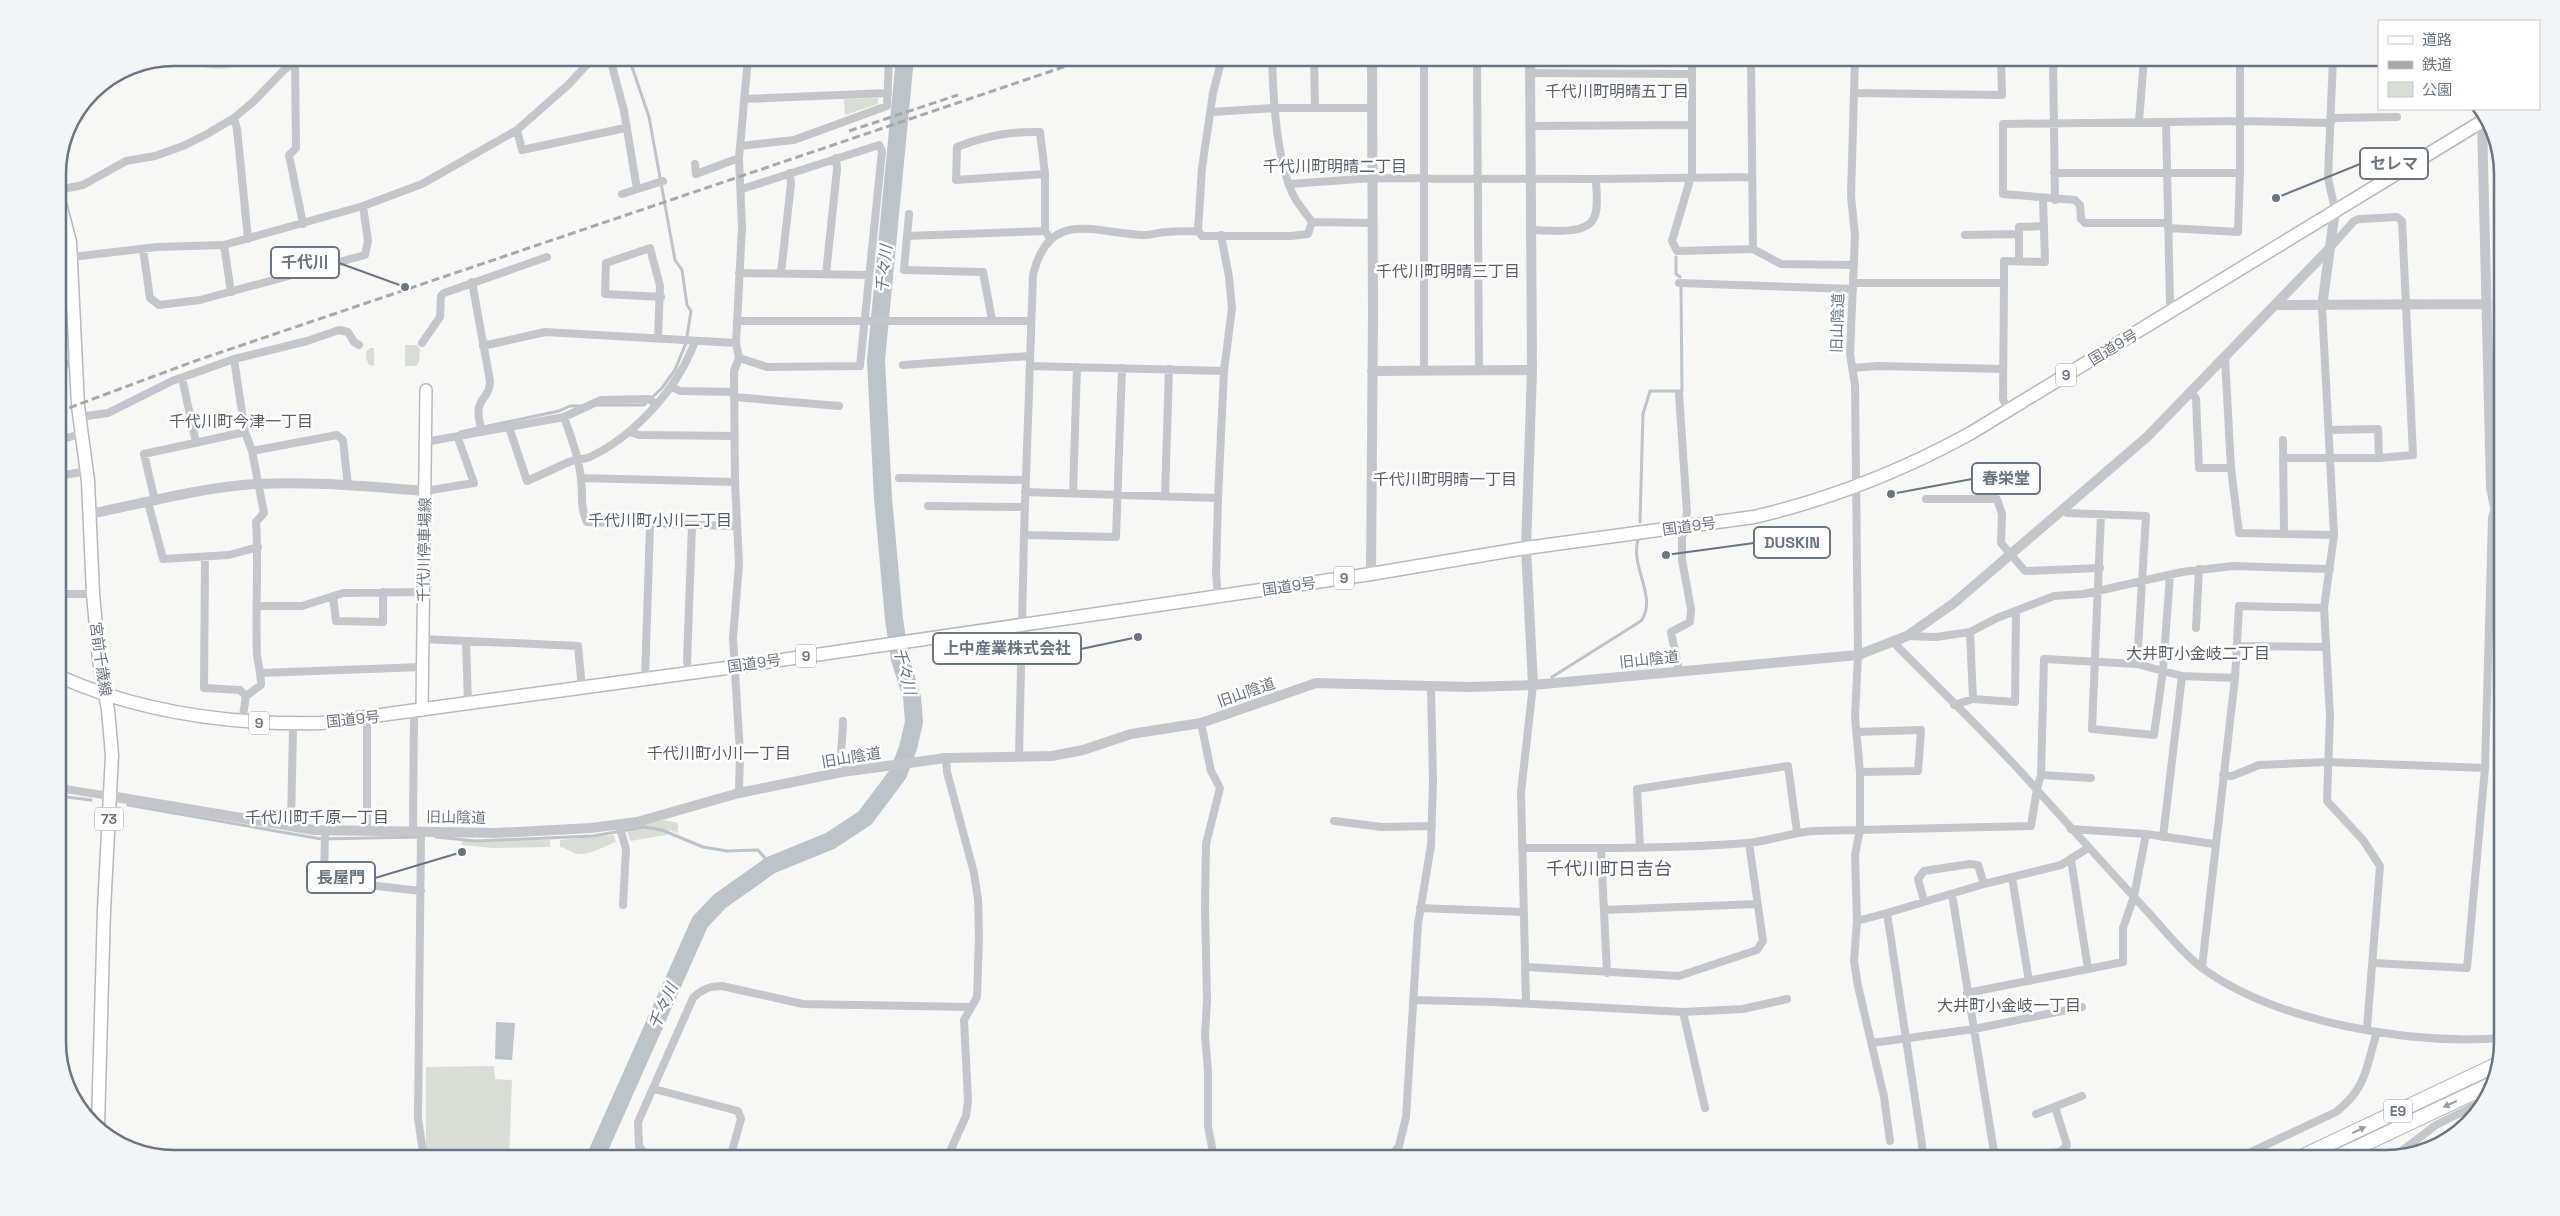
<svg xmlns="http://www.w3.org/2000/svg" width="2560" height="1216" font-family="'Space Grotesk','Noto Sans JP',sans-serif">
	<rect width="100%" height="100%" fill="#f7f7f5"/>
	<path fill="#d8ded6" d="M195,58H267C244,65 223,73 199,66Z
		M878,98V104L845,115L844,99Z
		M405,345H417L420,349L419,362L416,366H405Z
		M370,348H374V366L369,365L366,358V352Z
		M663,820L678,823V833L669,830L667,835L630,841L627,829Z
		M614,835L616,842C605,846 590,855 578,854C571,853 567,848 560,847V840Z
		M550,840V847L494,848L462,845V841Z
		M494,1066L495,1079L512,1080L509,1158H429L426,1152V1067Z"/>
	<path fill="#bcc4c9" d="M496,1022L515,1023L512,1060L495,1059Z"/>
	<g fill="none" stroke-linecap="round" stroke-linejoin="round">
		<path stroke="#bcc4c9" stroke-width="3" d="M1676,257V274L1680,277
			M596,405H644L662,388L675,370L686,343L691,311L687,305L682,270L675,260L649,117L629,58
			M460,432L559,411L570,406H582
			M1640,522L1643,414L1650,391H1682L1681,287
			M1552,677L1641,621C1658,598 1630,567 1638,540
			M58,796L91,800
			M128,805L321,839L420,837
			M436,837L476,841L593,836L644,827L662,830L703,847L727,851L758,850L771,865"/>
		<path stroke="#bcc4c9" stroke-width="18" d="M595,1158L700,922L720,901L771,865L830,841L865,818L898,774L908,748L914,722L912,697L900,659L894,619L883,498L876,360L905,58"/>
		<defs>
			<path id="secondary" d="M422,710L426,390"/>
			<path id="primary" d="M58,196L70,242L78,406L88,481L93,594L99,660L108,710L112,755L104,910L98,1125"/>
			<path id="trunk" d="M58,676C141,713 232,725 322,723L726,668L1371,574L1526,548L1754,517C1831,499 1902,471 1971,433L2486,119"/>
			<path id="motorway" d="M2299,1158L2498,1064
				M2335,1158L2494,1083"/>
		</defs>
		<use href="#secondary" stroke="#b6babe" stroke-width="14"/>
		<use href="#primary" stroke="#b5b8bc" stroke-width="15"/>
		<use href="#trunk" stroke="#b6b9bc" stroke-width="15"/>
		<use href="#motorway" stroke="#b6b9bc" stroke-width="16"/>
		<path stroke="#c3c6ca" stroke-width="8" d="M610,58L624,111L637,189
			M1272,58C1273,95 1277,168 1296,200C1301,208 1307,215 1312,222L1373,223
			M1314,58L1315,108
			M1424,58V371
			M1477,58L1479,370
			M1692,58V173L1672,241L1677,251L1753,249L1781,264L1854,265
			M1751,58L1753,249
			M1855,58L1851,196L1855,236L1850,354L1855,385L1858,655L1855,717L1860,772V829L1855,855L1857,921L1854,961L1858,986L1884,1097L1890,1141
			M2053,58L2055,200
			M2333,58L2328,178L2335,210
			M295,62L296,148L289,155L303,224
			M1531,73L1692,74
			M1854,93L2002,95L2001,58
			M744,99L888,93
			M1212,112L1274,108H1372
			M234,118L237,129L248,239
			M2332,118L2397,117
			M2139,121L2144,58
			M2166,122L2170,303L2173,310
			M1531,126L1692,125
			M517,130L522,150L625,128
			M740,146L794,140L887,106L889,58
			M695,164L696,174L739,158
			M2054,173H2240
			M1045,174L956,180L957,147C984,136 1011,131 1040,132L1045,174V231L1050,238
			M1290,184L1373,178L1596,179L1751,177
			M58,190L83,185L126,161L155,156L183,146L207,134L234,118L254,101L284,70L300,58
			M622,194L663,181
			M909,214L904,270L983,272L992,320
			M2168,223H2085L2081,219L2080,205L2075,200L2003,194V124L2241,121L2331,123
			M2168,228L2238,232L2240,173V58
			M1531,230C1548,230 1585,236 1594,218C1599,208 1596,190 1596,179
			M1198,231L1202,168L1213,93L1222,58
			M1965,235L2018,234
			M907,236L1045,231
			M224,245L231,292
			M143,249L150,298L159,305L200,300L365,255L368,241L363,206
			M72,257L157,247L224,245L363,206L422,184L517,130L568,85L593,58
			M2019,261V227L2044,226
			M739,273L870,275
			M781,273L791,184L790,173
			M826,274L837,169L836,158
			M472,282L490,381C490,395 482,396 479,407C477,415 480,424 482,432
			M1679,283L1853,289
			M1853,283H2004L2003,399L2008,411
			M2004,283V261L2045,262L2043,199
			M2322,307L2334,535L2324,608L2330,716L2327,801L2363,840L2380,866L2367,1028
			M737,321H1031
			M658,337L660,286L650,248L606,263L605,294L661,297
			M422,343L440,317L441,296L444,293L547,257
			M483,346L545,332L736,343
			M739,358L767,367L860,366L882,151L879,145L742,189
			M2225,358L2231,468L2239,533L2334,535
			M234,359L245,432L252,451L264,513L256,522C259,566 255,610 257,654C258,665 261,674 261,685L246,696
			M58,365L75,362
			M903,365L1030,356
			M1030,366L1224,371
			M1852,368L1878,366L2003,369
			M182,378L196,443
			M672,387L680,391L734,392
			M2192,392L2196,399L2199,468H2231
			M734,397L839,406
			M79,417L108,413L172,381L234,359L307,341L339,330L348,332L354,342L359,345
			M564,417L601,400L649,399L656,404
			M509,427L527,481C541,475 555,468 569,462C576,459 585,460 592,456C635,435 679,387 695,341
			M2329,430L2378,429L2379,458
			M630,432L639,435L734,436
			M58,440L81,434
			M2283,440L2284,533
			M425,442L564,417C571,437 579,458 581,479C583,494 580,509 587,522L736,526
			M252,451L337,435L343,440L348,486
			M2283,458H2379L2413,455L2402,221L2397,217L2359,219L2354,221L2329,249
			M58,476L87,471
			M581,478L735,482
			M899,478L1025,480
			M425,491L474,483L458,438
			M1025,492L1218,498
			M1073,493L1077,367
			M1165,496L1169,369
			M1926,499H1997L2002,514L2001,543L2025,571L2100,568
			M155,501L144,454L245,432
			M148,502L163,559L229,555L258,547
			M928,506L1025,507
			M2063,510L2067,513L2146,516L2137,664
			M2101,514L2092,729L2154,735L2163,670L2170,575
			M1024,535L1116,537L1122,368
			M205,557L204,688L240,690L246,696
			M58,594H93
			M333,596L336,621L383,622V592
			M1218,596L1216,574L1218,498L1224,371L1232,308L1229,277L1221,235
			M259,606H302L343,593L422,592
			M2196,628L2199,569
			M1907,636L1936,637L1970,632
			M423,639L578,646L582,688
			M466,641L468,704
			M1894,643C1942,692 1993,739 2038,791C2074,831 2110,871 2146,910C2164,929 2181,952 2202,968C2278,1023 2411,1045 2502,1038
			M2237,646L2325,647
			M1679,671L1671,632L1690,622L1691,609L1682,560V538L1687,512L1679,394
			M261,673L422,667
			M689,673L687,661L692,526
			M2235,678L2239,606L2324,608
			M645,679L650,525
			M1973,699L2015,702L2016,611
			M1954,705L1973,699L1970,632L1997,618L2054,596L2084,594L2182,572L2233,566L2330,569
			M367,718V831
			M242,722L246,696
			M1201,723L1211,771L1220,788L1206,844L1205,909L1207,1000L1205,1035L1208,1072V1126L1214,1158
			M1856,732L1921,730L1918,771L1860,772
			M1019,756L1024,535L1033,275C1049,208 1093,233 1144,235C1152,235 1160,232 1167,232C1177,231 1188,231 1198,231L1202,236H1291L1308,234L1312,222
			M946,758L947,772L974,873L978,899L979,937L977,997L964,1020L968,1100L966,1116L947,1158
			M842,772C839,756 843,738 843,721
			M2041,775L2091,778
			M2223,775L2232,776L2259,765L2327,762L2485,768
			M58,788L110,796
			M739,793L740,754L733,638L739,564L735,482L734,371L739,358L736,343L742,227L739,158L748,58
			M1334,821L1382,827L1432,826
			M619,825L626,849L623,905
			M291,827L293,724
			M2071,829L2146,834
			M325,831L324,880L421,891
			M413,831L414,712
			M421,831L418,1119L424,1158
			M2163,837L2182,676
			M1640,847L1637,789L1788,766L1797,832
			M1522,848C1597,848 1673,849 1748,843C1770,841 1792,832 1815,831L2031,826L2037,789L2041,775L2044,659L2137,664L2182,676L2235,678L2202,967
			M1601,850L1607,973
			M2071,860L2088,969
			M2012,877L2029,981
			M1952,894L1995,1158L2060,1152L2067,1145L2055,1107
			M1924,901L1918,879L1924,871L1970,864L1978,865L1984,884
			M1420,908L1523,912
			M1604,910L1757,904
			M1857,921L1887,913
			M2374,963L2467,968L2485,768L2492,518L2495,507
			M1526,967L1679,976L1757,950L1763,941L1749,843
			M1967,993L2123,962V928L2134,896L2146,834L2214,844
			M1413,1000L1495,1002L1683,1012L1743,1009L1787,999
			M1526,1003L1521,792L1533,685
			M1683,1012L1705,1108
			M1872,1043L1974,1029L2082,1007
			M654,1089L738,1111L741,1119L730,1158
			M2036,1114L2082,1096
			M2395,1156L2436,1125L2480,1103
			M660,1158L645,1154L639,1146L638,1122L693,998C702,989 710,986 722,986L803,1004L969,1007
			M1390,1158L1399,1146L1406,1117L1418,924L1431,845L1433,781L1431,686
			M1924,1158L1887,913L1984,884L2061,865L2088,848
			M2238,1158L2336,1112C2367,1088 2366,1067 2377,1032"/>
		<path stroke="#c3c6ca" stroke-width="10" d="M1530,58L1532,370L1526,548L1533,685
			M2482,121L2491,488L2495,507L2502,510
			M2275,305L2487,304
			M2322,307L2335,210
			M1372,371L1532,370
			M2489,402H2502
			M90,514C145,503 202,487 258,484C313,481 370,487 425,491
			M1371,574L1373,315L1372,58
			M110,796L314,830L497,833L591,828L637,822L739,793L842,772L946,758L1052,756L1083,750L1131,734L1201,723L1316,683L1469,687L1533,685L1858,655L1907,636L1954,603L2147,437L2329,249"/>
		<use href="#secondary" stroke="#fff" stroke-width="11"/>
		<use href="#primary" stroke="#fff" stroke-width="12"/>
		<use href="#trunk" stroke="#fff" stroke-width="12"/>
		<use href="#motorway" stroke="#fff" stroke-width="14"/>
		<path stroke="#a5a9ae" stroke-width="3" stroke-dasharray="8 4" stroke-linecap="butt" d="M849,131L958,95
			M58,412L195,361L1090,58"/>
	</g>
	<defs><path id="oneway-solid" d="M-6-.8H1V-3.2L6.5 0L1 3.2V.8H-6Z" transform="scale(1.25)"/></defs>
	<g fill="#969ea8">
		<use href="#oneway-solid" transform="translate(2450 1104) rotate(155)"/>
		<use href="#oneway-solid" transform="translate(2359 1130) rotate(-25)"/>
	</g>
	<g text-anchor="middle" dominant-baseline="central" stroke-width="5" stroke-linejoin="round" paint-order="stroke">
		<g fill="#fff" stroke="#969ea8" stroke-width="1">
			<rect x="2056" y="363.5" width="20" height="23" rx="4"/>
			<rect x="1334" y="566.5" width="20" height="23" rx="4"/>
			<rect x="796" y="644.5" width="20" height="23" rx="4"/>
			<rect x="249" y="711.5" width="20" height="23" rx="4"/>
			<rect x="95" y="807.5" width="28" height="23" rx="4"/>
			<rect x="2384" y="1099.5" width="28" height="23" rx="4"/>
		</g>
		<g font-size="14" font-weight="bold" fill="#697583">
			<text x="2066" y="375">9</text>
			<text x="1344" y="578">9</text>
			<text x="806" y="656">9</text>
			<text x="259" y="723">9</text>
			<text x="109" y="819">73</text>
			<text x="2398" y="1111">E9</text>
		</g>
		<g font-size="15" fill="#697583" stroke="#fff">
			<text transform="translate(1837 323) rotate(-88)">旧山陰道</text>
			<text transform="translate(2113 347) rotate(-31)">国道9号</text>
			<text transform="translate(1689 526) rotate(-8)">国道9号</text>
			<text transform="translate(424 550) rotate(-89)">千代川停車場線</text>
			<text transform="translate(1289 586) rotate(-8)">国道9号</text>
			<text transform="translate(101 659) rotate(82)">宮前千歳線</text>
			<text transform="translate(1649 659) rotate(-6)">旧山陰道</text>
			<text transform="translate(754 663) rotate(-8)">国道9号</text>
			<text transform="translate(1246 692) rotate(-19)">旧山陰道</text>
			<text transform="translate(353 719) rotate(-6)">国道9号</text>
			<text transform="translate(851 757) rotate(-9)">旧山陰道</text>
			<text transform="translate(456 817) rotate(1)">旧山陰道</text>
		</g>
		<g font-size="16" fill="#565f69" stroke="#fff">
			<text x="1617" y="91">千代川町明晴五丁目</text>
			<text x="1335" y="166">千代川町明晴二丁目</text>
			<text x="1448" y="271">千代川町明晴三丁目</text>
			<text x="241" y="421">千代川町今津一丁目</text>
			<text x="1445" y="479">千代川町明晴一丁目</text>
			<text x="660" y="520">千代川町小川二丁目</text>
			<text x="2198" y="653">大井町小金岐二丁目</text>
			<text x="719" y="753">千代川町小川一丁目</text>
			<text x="317" y="817">千代川町千原一丁目</text>
			<text x="2009" y="1005">大井町小金岐一丁目</text>
		</g>
		<g font-size="16" font-style="italic" fill="#65767f" stroke="#fff">
			<text transform="translate(884 269) rotate(-84)">千々川</text>
			<text transform="translate(905 671) rotate(76)">千々川</text>
			<text transform="translate(663 1006) rotate(-66)">千々川</text>
		</g>
		<g font-size="18" fill="#565f69" stroke="#fff">
			<text x="1609" y="868">千代川町日吉台</text>
		</g>
	</g>
	<path d="M0 0H2560V1216H0ZM174 66H2386A108 108 0 0 1 2494 174V1042A108 108 0 0 1 2386 1150H174A108 108 0 0 1 66 1042V174A108 108 0 0 1 174 66Z" fill="#f3f4f5" fill-rule="evenodd"/>
	<path fill="none" stroke="#697583" stroke-width="2.5" d="M174 66H2386A108 108 0 0 1 2494 174V1042A108 108 0 0 1 2386 1150H174A108 108 0 0 1 66 1042V174A108 108 0 0 1 174 66Z"/>
	<path fill="none" stroke="#697583" stroke-width="2" d="M2276 198L2360 164M405 287L339 263M1891 494L1972 479M1666 555L1754 543M1138 637L1081 649M462 852L375 878"/>
	<g fill="#697583" stroke="#fff" stroke-width="2">
		<circle cx="2276" cy="198" r="5"/>
		<circle cx="405" cy="287" r="5"/>
		<circle cx="1891" cy="494" r="5"/>
		<circle cx="1666" cy="555" r="5"/>
		<circle cx="1138" cy="637" r="5"/>
		<circle cx="462" cy="852" r="5"/>
	</g>
	<g fill="#fff" stroke="#697583" stroke-width="2">
		<rect x="2360" y="148" width="68" height="31" rx="5"/>
		<rect x="271" y="247" width="68" height="31" rx="5"/>
		<rect x="1972" y="463" width="68" height="31" rx="5"/>
		<rect x="1754" y="527" width="76" height="31" rx="5"/>
		<rect x="933" y="633" width="148" height="31" rx="5"/>
		<rect x="307" y="862" width="68" height="31" rx="5"/>
	</g>
	<g font-size="16" text-anchor="middle" font-weight="bold" fill="#697583">
		<text x="2394" y="169">セレマ</text>
		<text x="305" y="268">千代川</text>
		<text x="2006" y="484">春栄堂</text>
		<text x="1792" y="548">DUSKIN</text>
		<text x="1007" y="654">上中産業株式会社</text>
		<text x="341" y="883">長屋門</text>
	</g>
	<rect x="2378" y="20" width="162" height="90" fill="#ffffff" stroke="#c3c8cd"/>
	<rect x="2388" y="36" width="25" height="8" fill="#ffffff" stroke="#c3c8cd"/>
	<text x="2422" y="45" font-size="15" fill="#697583">道路</text>
	<rect x="2388" y="61" width="25" height="8" fill="#a5a9ae" stroke="#c3c8cd"/>
	<text x="2422" y="70" font-size="15" fill="#697583">鉄道</text>
	<rect x="2388" y="82" width="25" height="15" fill="#d8ded6" stroke="#c3c8cd"/>
	<text x="2422" y="95" font-size="15" fill="#697583">公園</text>
</svg>
